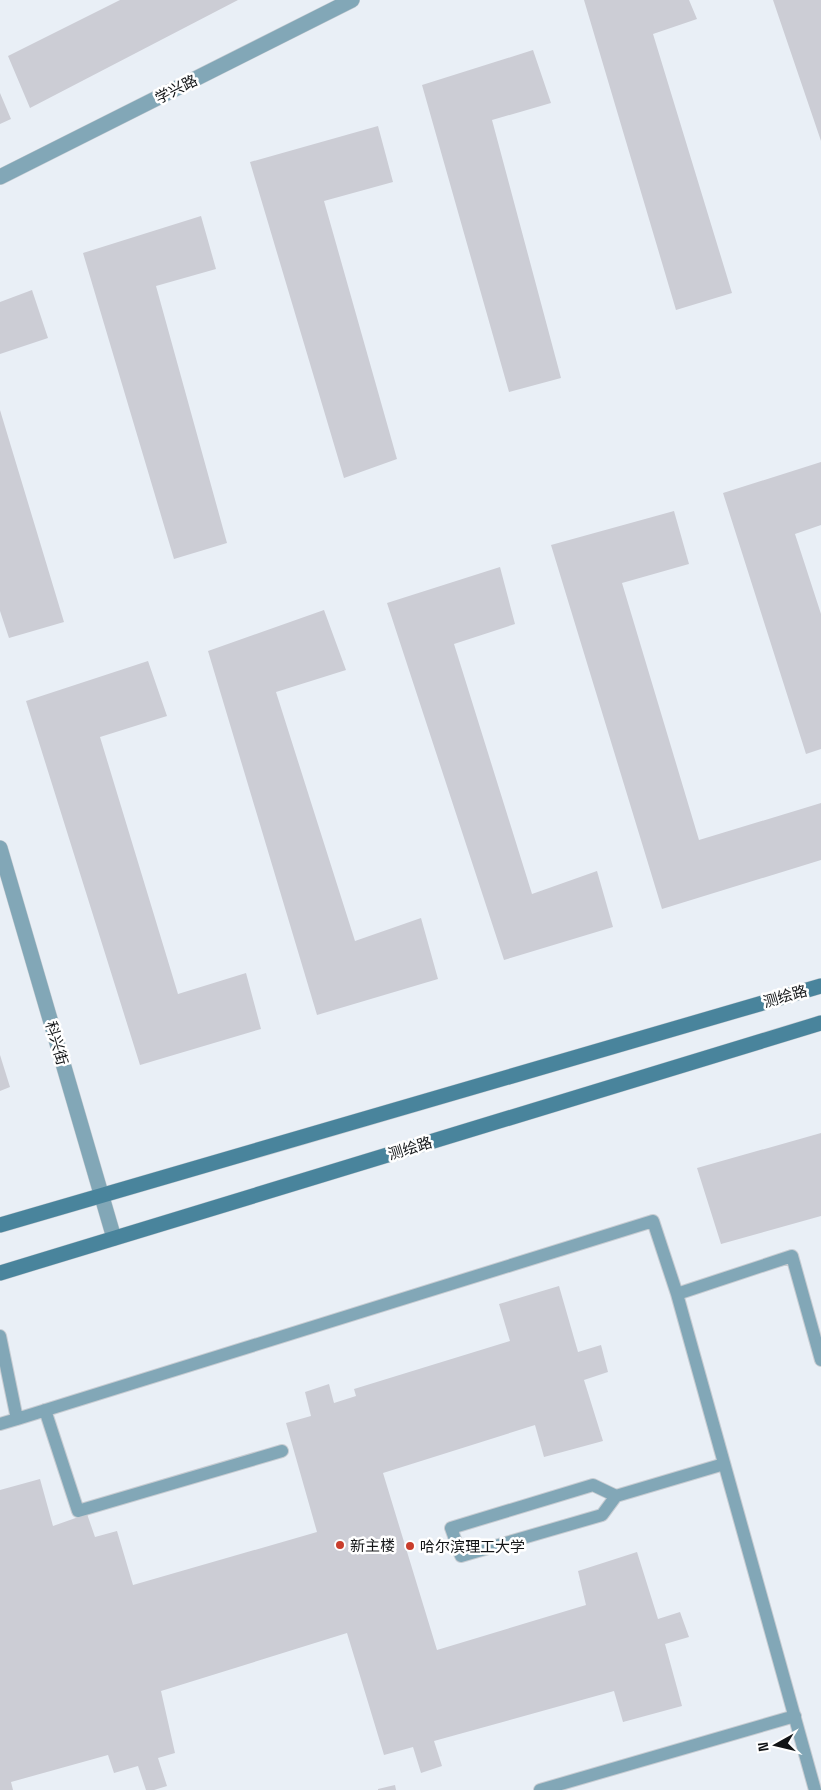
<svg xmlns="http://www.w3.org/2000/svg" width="821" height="1790" font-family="'Space Grotesk','Noto Sans SC',sans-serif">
	<rect width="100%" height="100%" fill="#e9eff6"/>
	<path fill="#cccdd5" d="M120,0H238L30,108L8,56Z
		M584,0H689L697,19L653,34L732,293L676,310Z
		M773,0H821V141Z
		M533,50L551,103L492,120L561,378L509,392L422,85Z
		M0,93L11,119L0,124Z
		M378,126L393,182L324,201L397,459L344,478L250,162Z
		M201,216L216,269L156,286L227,543L174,559L83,253Z
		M32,290L48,338L0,354V302Z
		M0,410L64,622L9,638L0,611Z
		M821,462V525L795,534L821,614V749L806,754L723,493Z
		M674,511L689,564L622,583L699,840L821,803V860L662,909L551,545Z
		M500,567L515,624L454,644L532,894L597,871L613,927L504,960L387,603Z
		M324,610L346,670L276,692L355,941L421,918L438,979L317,1015L208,651Z
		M148,661L167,716L100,737L178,994L246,973L261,1029L140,1065L26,701Z
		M0,1055L10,1087L0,1091Z
		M821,1133V1216L721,1244L697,1168Z
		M559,1286L578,1352L601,1345L608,1372L584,1380L603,1441L544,1457L535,1425L383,1473L437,1650L586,1605L578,1571L637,1552L658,1619L680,1612L689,1637L665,1644L682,1706L623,1722L614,1691L434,1741L442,1766L421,1773L413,1747L384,1755L347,1633L161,1691L175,1753L158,1758L167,1786L154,1790H146L138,1766L114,1773L108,1755L11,1782L13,1790H0V1490L40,1479L53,1526L87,1514L95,1537L117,1531L133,1585L317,1532L286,1423L311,1416L305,1392L329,1384L334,1403L356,1396L354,1389L510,1341L499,1304Z
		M395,1785L396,1790H378V1789Z"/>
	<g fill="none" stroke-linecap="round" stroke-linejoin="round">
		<defs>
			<path id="service" d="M677,1294L815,1790
				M0,1336L17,1419L653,1221L677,1294L792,1256L821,1360
				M45,1410L78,1511L282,1451
				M0,1424L17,1419
				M616,1496L593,1485L451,1528L461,1556L602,1515L616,1496L724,1464
				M540,1790L795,1716"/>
			<path id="tertiary" d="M0,177L352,0
				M0,848L114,1238"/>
			<path id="secondary" d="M0,1225L821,986
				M0,1273L821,1023"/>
		</defs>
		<use href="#service" stroke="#c7ccd2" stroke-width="14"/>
		<use href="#tertiary" stroke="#c7ccd2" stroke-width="16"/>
		<use href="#secondary" stroke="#c7ccd2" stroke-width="16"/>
		<use href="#service" stroke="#82a7b7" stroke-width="12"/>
		<use href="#tertiary" stroke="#82a7b7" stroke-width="15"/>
		<use href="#secondary" stroke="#49849c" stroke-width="15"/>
	</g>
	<g fill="#c93d2c" stroke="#fff" stroke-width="2">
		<circle cx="340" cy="1545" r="5"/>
		<circle cx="410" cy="1546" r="5"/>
	</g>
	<g text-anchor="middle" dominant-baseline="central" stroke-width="5" stroke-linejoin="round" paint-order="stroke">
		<g font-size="15" fill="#121416" stroke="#fff">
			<text transform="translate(176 89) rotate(-27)">学兴路</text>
			<text transform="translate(785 996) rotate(-16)">测绘路</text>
			<text transform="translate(57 1043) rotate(74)">科兴街</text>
			<text transform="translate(410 1148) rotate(-17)">测绘路</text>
		</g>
		<g font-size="15" fill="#121416" stroke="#fff" text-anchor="start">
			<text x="350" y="1545">新主楼</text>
			<text x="420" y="1546">哈尔滨理工大学</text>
		</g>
	</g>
	<g transform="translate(776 1745) rotate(262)" stroke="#ffffff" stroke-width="4" paint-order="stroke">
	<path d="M0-4L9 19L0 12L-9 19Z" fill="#121416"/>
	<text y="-8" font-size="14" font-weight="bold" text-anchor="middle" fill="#121416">N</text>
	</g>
</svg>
